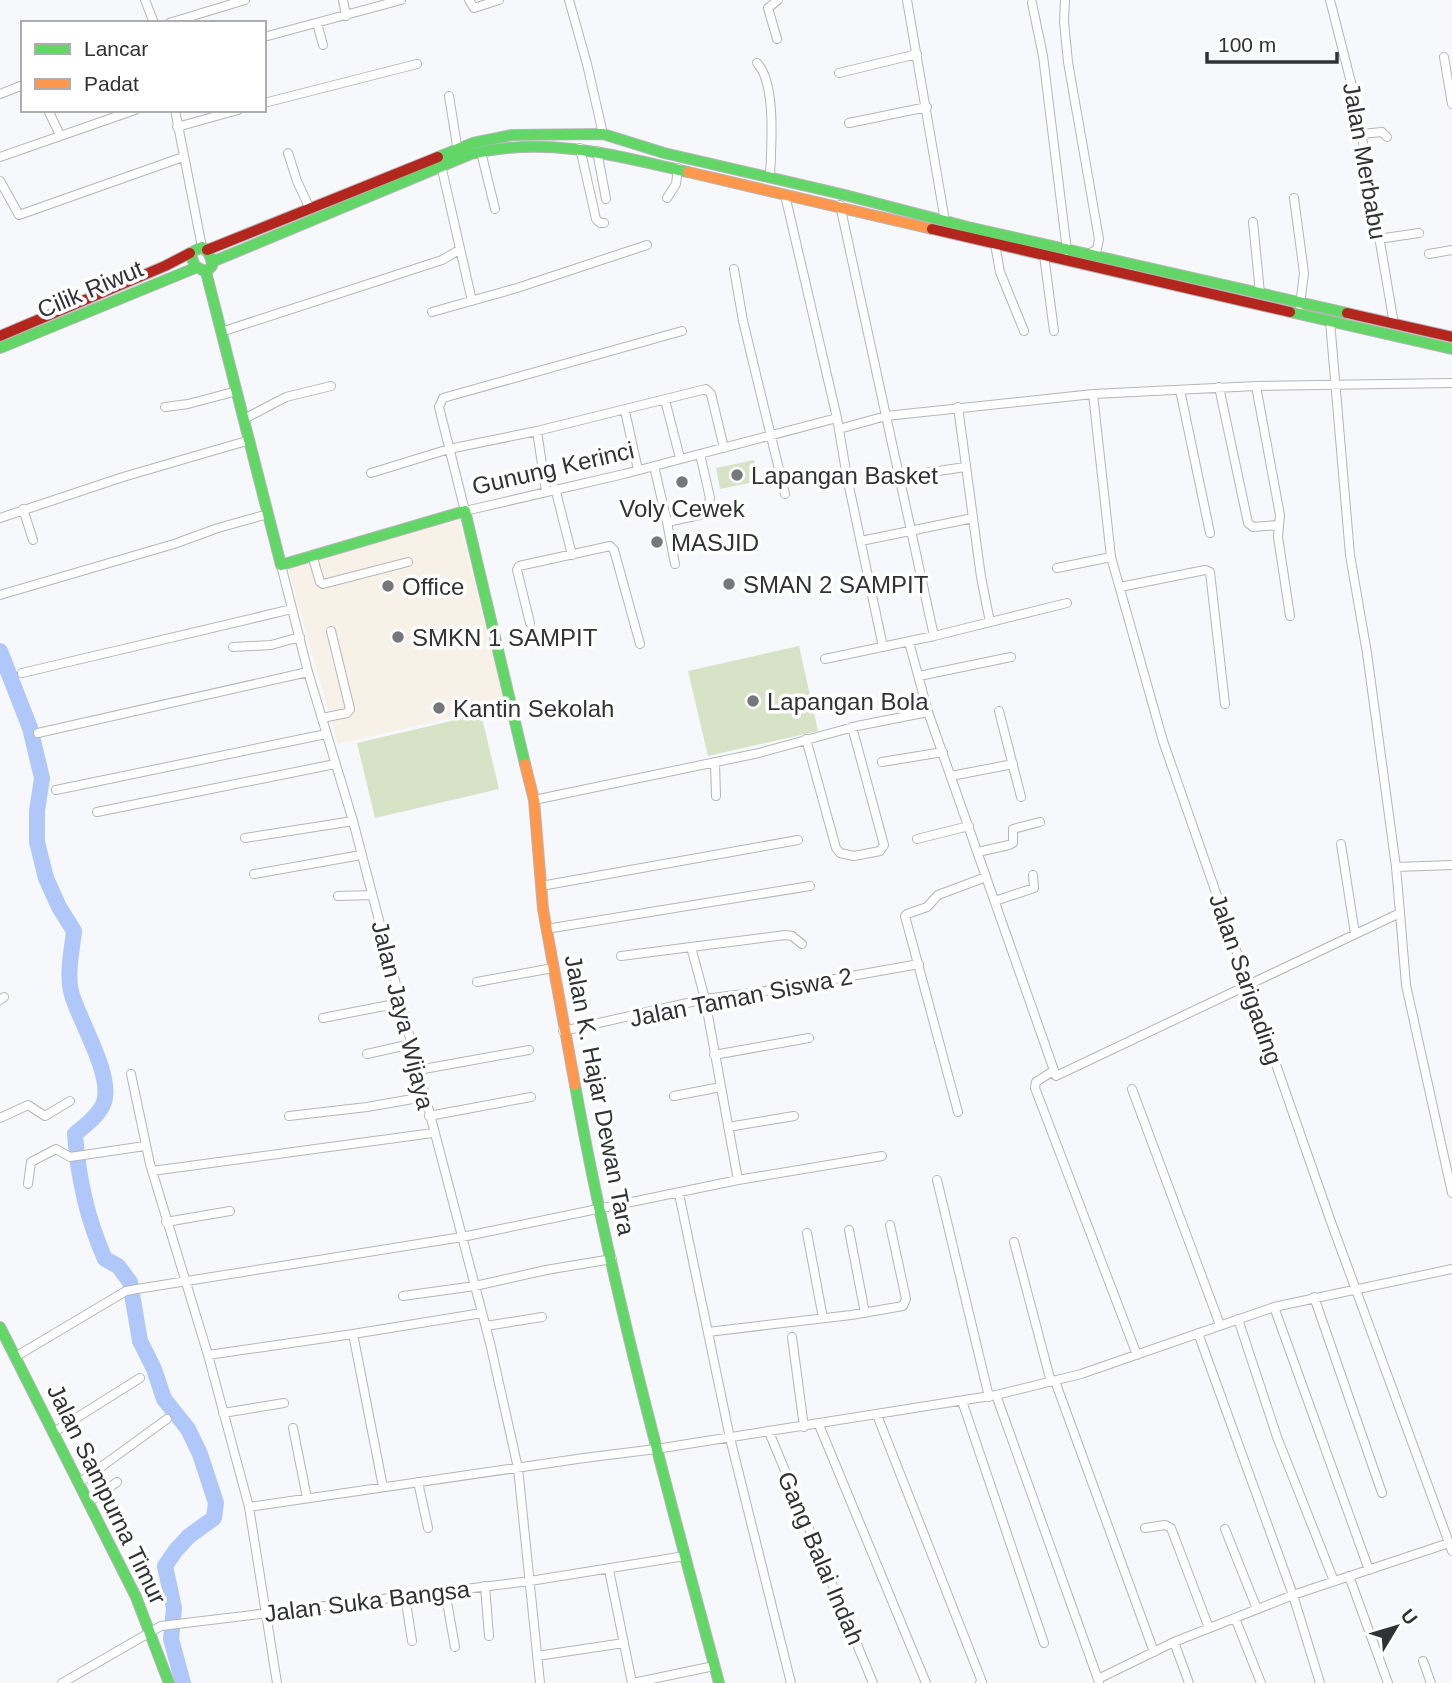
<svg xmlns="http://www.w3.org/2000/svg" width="1452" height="1683" font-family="Helvetica,sans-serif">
	<rect width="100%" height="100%" fill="#f6f8fb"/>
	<path fill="#f8f1e8" d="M459,520L505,705L338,744L288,568Z"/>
	<path fill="#d8e2c6" d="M754,460L759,481L720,489L716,468Z
		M799,646L818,731L708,756L688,671Z
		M481,714L499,789L375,818L357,743Z"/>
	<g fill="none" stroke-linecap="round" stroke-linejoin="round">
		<path stroke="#afc8f9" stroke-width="16" d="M0,651L30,728L42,778L37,811V842L46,878L59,907L74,931C72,950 66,976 72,995C80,1022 113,1076 104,1102C100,1115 84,1126 75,1134C78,1177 87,1219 105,1259L118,1266L130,1282L140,1341L154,1369L164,1399L188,1429L200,1454L216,1503L214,1518L189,1536L176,1550L165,1566L174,1608L171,1639L183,1683"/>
		<defs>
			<path id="street" d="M145,0L154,23
				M343,0L346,16
				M469,0L474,8L499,0
				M569,0L587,64L603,134
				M907,0L945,221
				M1065,0L1064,22L1068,62L1099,239L1097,249L1088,255
				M1330,0L1356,102L1394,324
				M1032,3L1043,56L1067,251
				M169,23L245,0
				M317,23L323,45
				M264,37L401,0
				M777,39L768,8L778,0
				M1444,57L1452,104
				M757,63C777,84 771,149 770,177
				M839,73L917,54
				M0,94L23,85
				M449,96L458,152
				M264,103L417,64
				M48,110L60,135
				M175,110L202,247
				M849,123L927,107
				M177,127L238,110
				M1362,134L1382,132L1387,137
				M580,148L596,219L600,223H604
				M597,151L606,199
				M481,152L495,209
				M288,153L297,181L310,209
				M0,157L135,110
				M441,165L472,301
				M0,181L19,215L183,157
				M785,195L837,418L847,477L883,647
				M667,198L676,184L678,168
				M1294,198L1304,273L1300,305
				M840,205L934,636
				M1253,222L1260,293
				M1378,239L1419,233
				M995,244L1000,272L1024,331
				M1429,254L1452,250
				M1044,255L1054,331
				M734,269L743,321L785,494
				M432,312L517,288L647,245
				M682,331L443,398L439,407L465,511L624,474L837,418
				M221,332L442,260L459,250
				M1256,386L1280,515L1278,537L1290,616
				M1219,387L1248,523L1253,527L1278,525
				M1180,390L1210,533
				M1093,394L1111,557L1163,741L1331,1222L1452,1551
				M665,400L680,458
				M165,407L188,404L237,391
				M958,407L981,577L990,622
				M625,411L638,470
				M244,419L286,397L331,386
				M839,429L886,416L1093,394L1256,386L1452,383
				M537,431L546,491
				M654,466L667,522
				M371,473L449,449L537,431L706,389L711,394L724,448
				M898,477L965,467
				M555,488L572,555
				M23,509L33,540
				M0,518L123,477L250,440
				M861,541L973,518
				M312,555L320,582L323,584L408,562
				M675,564L667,522L700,515L707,508L710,498L700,454
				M281,565L308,672L353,821L490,1343L518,1468L540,1683
				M1057,568L1111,557
				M1120,587L1205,570L1210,572L1225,704
				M0,595L174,544L218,528L268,514
				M530,623L517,570L519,566L610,546L614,550L640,644
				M909,642L928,712L1056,1076L1400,913L1396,867L1367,653L1350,555L1330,321
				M233,647L271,645L300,637
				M825,659L934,636L1067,603
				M22,673L292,609
				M919,676L1011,657
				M999,711L1021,797
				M322,718L347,713L350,709L331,631
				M38,733L308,672
				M806,739L836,848L840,853L854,856L880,851L884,845L852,727
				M882,762L943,752
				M715,763L716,796
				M951,776L1013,764
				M56,790L326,734
				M534,800L759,753L857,726L928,712
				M97,812L335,764
				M245,838L353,821
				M917,839L969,826
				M1341,844L1355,934
				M978,852L1009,845L1013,843V829L1040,822
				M1396,867L1452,865
				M254,874L361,855
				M541,886L798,840
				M338,896L372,895
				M995,901L1034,888L1033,875
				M1400,913L1406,985L1452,1193
				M546,929L810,886
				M621,956L691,947
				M477,982L553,968
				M0,1000L4,997
				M323,1018L400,1003
				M563,1031L705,999L773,990L919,964
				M367,1054L411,1044
				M714,1055L809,1038
				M418,1070L529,1050
				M1053,1071L1036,1082L1035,1088L1137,1355
				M131,1074L150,1164L208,1355L249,1507L277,1683
				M1132,1089L1220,1325
				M674,1096L721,1087
				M958,1112L905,916L907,914L927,907L938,895L986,877
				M289,1116L367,1107L424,1097
				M429,1116L531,1097
				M0,1118L28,1105L45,1116L70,1101
				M728,1127L794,1116
				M152,1171L433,1133
				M738,1180L705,999L691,947L785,935L792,936L802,944
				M937,1180L989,1397
				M28,1184L31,1162L56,1149L70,1157L145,1146
				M679,1194L730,1438L791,1683
				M166,1222L230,1211
				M849,1230L865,1313
				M807,1233L823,1318
				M1014,1242L1051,1382
				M403,1296L475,1286L546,1270L612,1259
				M1314,1297L1382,1493
				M1274,1307L1369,1570
				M1238,1319L1277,1437L1334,1581
				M486,1326L542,1317
				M708,1332L851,1315L903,1306L906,1299L890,1225
				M1198,1333L1293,1595L1320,1683
				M353,1334L482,1313
				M792,1337L804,1427
				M208,1355L353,1334L383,1487
				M15,1357L126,1291L137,1289L462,1237L738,1180L882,1156
				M1055,1381L1154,1652
				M996,1395L1099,1682
				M962,1401L1044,1643
				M223,1413L284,1403
				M877,1415L982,1682L980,1683
				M819,1425L926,1683
				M293,1428L307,1498
				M54,1432L140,1378
				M769,1432L873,1683
				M418,1482L428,1528
				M79,1483L167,1419
				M89,1502L117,1482
				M249,1507L584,1458L656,1449L996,1395L1081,1374L1274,1307L1452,1269
				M1145,1528L1165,1525L1171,1528L1209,1628
				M1225,1529L1257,1609
				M609,1570L632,1683
				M1349,1576L1388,1683
				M485,1586L489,1636
				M445,1591L455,1647
				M405,1596L412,1641
				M1235,1618L1261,1683
				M1174,1642L1189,1683
				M537,1656L624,1643
				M1423,1661L1431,1683
				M1098,1679L1174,1642L1293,1595L1449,1543
				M62,1683L161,1626L530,1581L685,1556
				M633,1683L714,1666"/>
			<path id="fast" d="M438,157L473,143L512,135L603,134L664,153L841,194L968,227L1347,313
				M202,247C209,252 212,258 212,266L206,272L195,266L190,253Z
				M212,262L471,154C546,136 615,155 688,172
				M206,272L281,565L465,511L525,764
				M1290,312L1452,349
				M0,348L195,268
				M575,1085C611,1287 666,1485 719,1683
				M0,1327L136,1597L169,1683"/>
			<path id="slow" d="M688,172L932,229
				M525,764L534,800L543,909L575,1085"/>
			<path id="jam" d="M932,229L1290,312
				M207,250L438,157
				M1347,313L1452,337
				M0,336L165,266L190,253"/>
		</defs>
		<use href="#street" stroke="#b5b6b8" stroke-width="10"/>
		<use href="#fast" stroke="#b5b6b8" stroke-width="12"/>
		<use href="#slow" stroke="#b5b6b8" stroke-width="12"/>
		<use href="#jam" stroke="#b5b6b8" stroke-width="12"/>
		<use href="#street" stroke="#fefefe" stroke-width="8"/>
		<use href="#fast" stroke="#63d668" stroke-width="10"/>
		<use href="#slow" stroke="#ff974d" stroke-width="10"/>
		<use href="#jam" stroke="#b3261e" stroke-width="10"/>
	</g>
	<g fill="#76777a" stroke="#fff" stroke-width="2.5">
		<circle cx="737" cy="475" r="7"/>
		<circle cx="682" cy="482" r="7"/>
		<circle cx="657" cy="542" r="7"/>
		<circle cx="729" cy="584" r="7"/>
		<circle cx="388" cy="586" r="7"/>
		<circle cx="398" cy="637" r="7"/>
		<circle cx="753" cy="701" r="7"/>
		<circle cx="439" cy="708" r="7"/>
	</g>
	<g text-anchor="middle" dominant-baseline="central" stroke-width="7" stroke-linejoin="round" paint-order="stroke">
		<g font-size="24" fill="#313234" stroke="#fff">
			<text transform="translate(1365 161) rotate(80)">Jalan Merbabu</text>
			<text transform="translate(90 289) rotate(-23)">Cilik Riwut</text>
			<text transform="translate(553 468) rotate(-13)">Gunung Kerinci</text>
			<text transform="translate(1246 979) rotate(71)">Jalan Sarigading</text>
			<text transform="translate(741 997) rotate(-11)">Jalan Taman Siswa 2</text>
			<text transform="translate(403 1015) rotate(76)">Jalan Jaya Wijaya</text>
			<text transform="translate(600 1095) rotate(79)">Jalan K. Hajar Dewan Tara</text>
			<text transform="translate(107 1494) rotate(64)">Jalan Sampurna Timur</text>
			<text transform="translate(821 1558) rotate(67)">Gang Balai Indah</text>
			<text transform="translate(367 1601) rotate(-7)">Jalan Suka Bangsa</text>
		</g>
		<g font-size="24" fill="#313234" stroke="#fff" text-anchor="start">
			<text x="751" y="475">Lapangan Basket</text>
			<text x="682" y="508" text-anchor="middle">Voly Cewek</text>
			<text x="671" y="542">MASJID</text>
			<text x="743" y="584">SMAN 2 SAMPIT</text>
			<text x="402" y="586">Office</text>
			<text x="412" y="637">SMKN 1 SAMPIT</text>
			<text x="767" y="701">Lapangan Bola</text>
			<text x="453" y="708">Kantin Sekolah</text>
		</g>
	</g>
	<rect x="21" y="21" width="245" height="91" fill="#ffffff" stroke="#adadae" stroke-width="2"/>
	<rect x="35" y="44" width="35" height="10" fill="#63d668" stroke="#adadae" stroke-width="2"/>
	<text x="84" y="56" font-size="21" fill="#313234">Lancar</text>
	<rect x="35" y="79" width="35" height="10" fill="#ff974d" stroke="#adadae" stroke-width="2"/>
	<text x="84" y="91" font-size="21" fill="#313234">Padat</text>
	<g transform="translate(1396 1627) rotate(52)" stroke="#ffffff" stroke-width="5" paint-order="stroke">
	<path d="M0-5L12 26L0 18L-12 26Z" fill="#313234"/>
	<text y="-10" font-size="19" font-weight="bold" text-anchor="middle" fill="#313234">U</text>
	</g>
	<path d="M1207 52v10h130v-10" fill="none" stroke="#313234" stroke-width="3.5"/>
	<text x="1218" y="52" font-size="21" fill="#313234" stroke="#ffffff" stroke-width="5" paint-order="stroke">100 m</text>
</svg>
